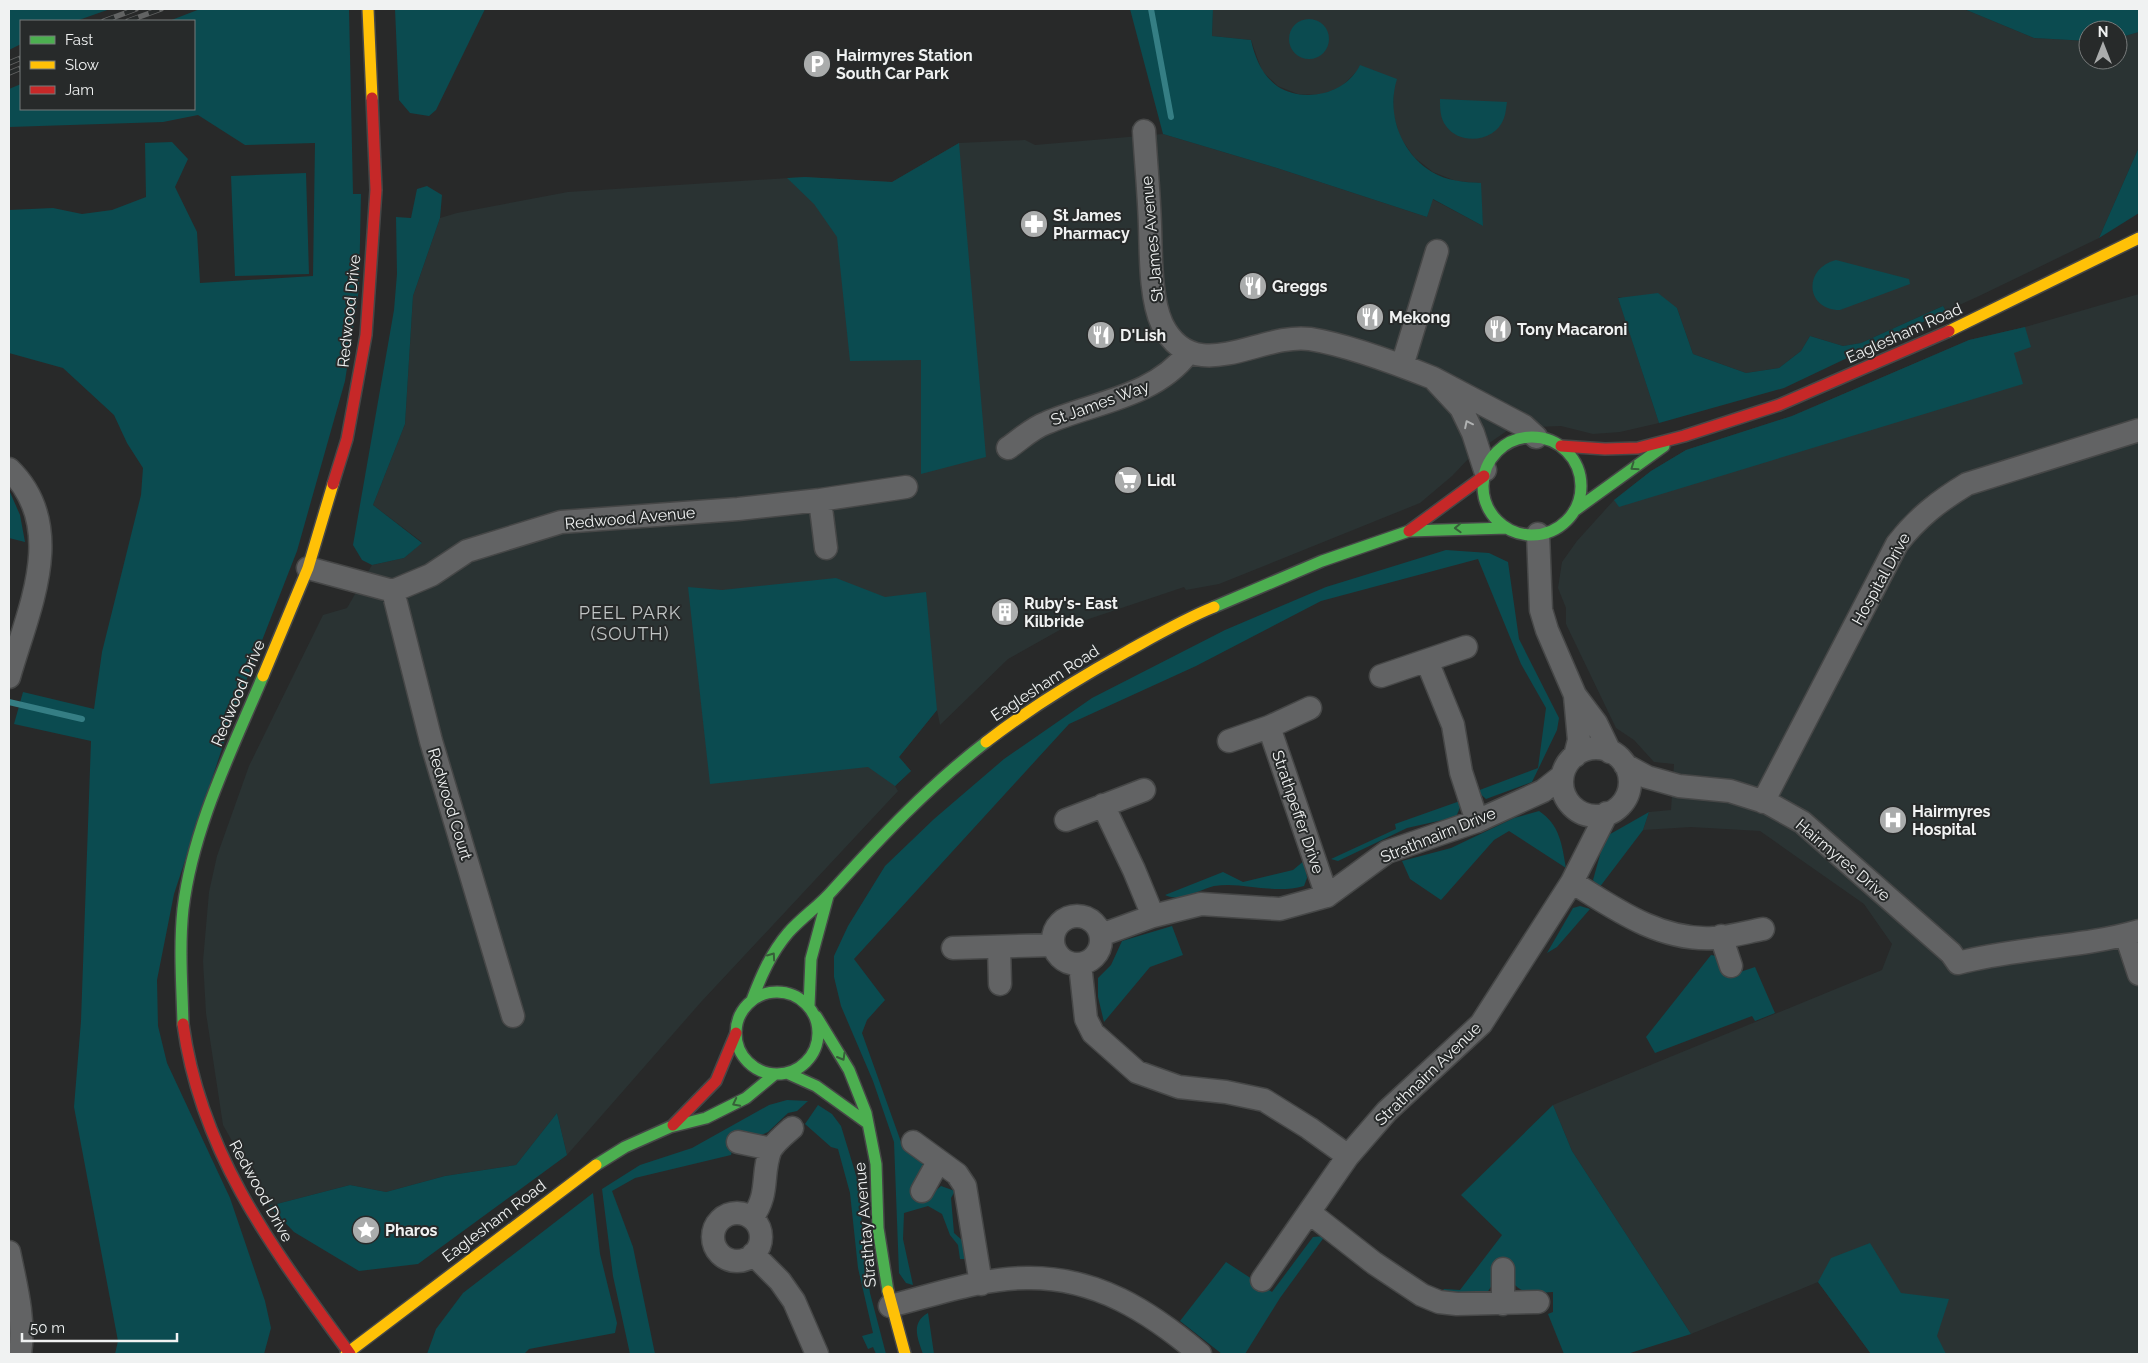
<svg xmlns="http://www.w3.org/2000/svg" width="2148" height="1363" font-family="Raleway,sans-serif">
	<rect width="100%" height="100%" fill="#282929"/>
	<path fill="#2a3333" d="M1213,9H1964L2034,38L2088,41V60H2118V38L2139,32V147L2099,238L1977,297L1946,311L1943,306L1861,343L1843,346L1810,336L1801,351L1779,368L1746,373L1693,354L1677,308L1618,297L1659,423L1620,432L1593,434L1561,426L1511,428L1472,455L1452,476L1420,503L1219,584L1186,590L1184,587L1065,627L1008,659L940,725L937,710L899,757L911,771L895,786L898,791L701,1002L567,1155L557,1113L516,1165L445,1176L386,1192L350,1185L269,1206L223,1125L206,1013L203,961L209,892L217,856L249,766L323,615L347,608L372,565L404,558L422,542L373,505L405,424L413,296L440,218L457,213L568,192L805,177L892,182L959,143L1025,140L1035,145L1163,134L1277,168L1427,217L1432,199L1483,226L1480,183L1456,181L1433,172L1414,157L1400,137L1393,113L1394,88L1357,71L1341,87L1320,95L1298,94L1278,86L1262,71L1251,40L1212,36Z
		M2139,294V1354H1871L1818,1282L1691,1334L1572,1151L1553,1105L1882,970L1892,944L1864,904L1760,831L1691,827L1643,830L1649,812L1671,810L1674,764L1654,762L1634,740L1616,728L1566,624V608L1558,588L1562,562L1577,541L1614,500L1651,471L1686,450L1792,416L1969,340L2025,327Z"/>
	<path fill="#0b4b50" d="M9,9H110L76,21H21V44L9,50Z
		M200,9H349L353,194H361L359,289L345,381L297,551L234,712L174,894L157,980L158,1026L167,1063L230,1198L265,1301L271,1328L264,1354H115L118,1341L74,1107L81,1021L91,741L14,724L23,692L94,709L102,652L141,495L143,468L127,443L114,415L63,368L9,353V210L53,208L82,214L112,210L146,197L145,143L172,142L188,159L175,187L197,232L200,283L313,276L315,143L245,145L198,115L163,122L9,127V89L21,84V109H194V21H169Z
		M395,9H485L436,110L429,116L410,113L399,100Z
		M1130,9H1213L1212,36L1251,40C1255,58 1262,75 1277,86C1304,104 1346,94 1360,65L1397,79C1386,114 1401,153 1432,172C1447,181 1464,182 1481,183L1483,226L1433,199L1427,217L1277,168L1163,134Z
		M1964,9H2139V32L2118,38V30H2088V41L2034,38Z
		M1289 39a20 20 0 1 1 40 0a20 20 0 1 1-40 0Z
		M1440,99L1507,102C1506,107 1506,113 1504,118C1496,142 1460,146 1446,126C1440,118 1440,109 1440,99Z
		M959,143L986,457L921,474V360L850,361L837,237L814,204L787,178L805,177L892,182Z
		M2139,147V213L2099,238Z
		M306,173L309,274L235,276L231,176Z
		M427,186L442,195L440,218L413,296L405,424L373,505L422,543L404,558L372,565L362,560L353,545L394,310L397,274L396,217L411,218L417,189Z
		M1836,260L1909,279L1910,284L1840,310C1805,310 1803,268 1836,260Z
		M1658,293L1677,308L1693,354L1746,373L1779,368L1801,351L1810,336L1843,346L1861,343L1943,306L1946,311L1784,388L1659,423L1618,298Z
		M2025,327L2031,347L2014,353L2023,384L1619,507L1614,500L1651,471L1686,450L1792,416L1969,340Z
		M9,490L20,515L25,542L9,538Z
		M1446,550L1489,553L1508,562L1519,639L1559,718L1557,730L1532,782L1486,799L1477,791L1538,768L1546,708L1521,664L1478,559L1321,601L1196,666L1069,724L854,959L885,1000L867,1020L862,1033L901,1142L922,1158L928,1197L941,1186L955,1191L951,1198L954,1233L964,1242L966,1259H960L958,1245L950,1235L942,1214L928,1206L904,1213L903,1239L913,1285L906,1283L899,1273L894,1142L873,1081L841,1006L834,977V956L848,926L885,866L934,819L1004,759L1092,698L1225,630L1326,587Z
		M836,578L885,597L926,592L937,710L899,757L911,771L895,786L868,767L710,784L688,587L722,590Z
		M1460,801L1461,805L1456,817L1407,828L1338,861L1331,859L1396,829L1395,824Z
		M1539,811C1560,825 1562,845 1566,868L1509,831L1494,840L1441,900L1410,879L1402,861L1451,848L1514,818Z
		M1649,812L1643,830L1599,888L1593,880L1605,837Z
		M1305,860L1307,878L1304,886C1272,895 1243,881 1214,886C1201,889 1179,903 1165,895L1223,872L1243,882L1293,870Z
		M1580,906L1590,909L1557,947L1547,953L1573,908Z
		M1172,926L1183,955L1150,967L1104,1022L1098,997V978L1111,965L1122,941Z
		M1711,955L1716,956L1725,977L1755,967L1775,1013L1755,1021L1752,1016L1655,1053L1646,1037Z
		M787,1100L808,1101L797,1111L788,1113L768,1132L759,1136L736,1134L731,1155L635,1178L612,1191L633,1247L655,1354H630L613,1276L602,1189L640,1165L692,1148L769,1105Z
		M818,1105L832,1114L841,1126L859,1185L864,1255L870,1293L886,1354H876L873,1347L868,1349L862,1336L873,1333L858,1268L850,1193L838,1149L831,1147L805,1124Z
		M1553,1105L1572,1151L1691,1334L1627,1354H1564L1548,1314L1553,1312V1292C1538,1293 1526,1296 1515,1285L1513,1267L1492,1285L1487,1293L1440,1294L1444,1289L1460,1290L1502,1235L1461,1195Z
		M557,1113L567,1155L418,1264L359,1271L294,1232L269,1206L350,1185L386,1192L445,1176L516,1165Z
		M593,1193L600,1254L617,1323L615,1333L529,1349L524,1354H427L436,1329L463,1293Z
		M1325,1236L1280,1298L1245,1354H1222L1180,1321L1226,1262L1272,1292L1313,1237Z
		M1870,1243L1901,1293L1949,1299L1937,1336L1946,1354H1871L1818,1282L1831,1258Z
		M928,1313L934,1354H923C918,1339 910,1323 928,1313Z"/>
	<g fill="none" stroke-linecap="round" stroke-linejoin="round">
		<path stroke="#357e84" stroke-width="6" d="M1151,9L1171,117
			M9,702L82,719"/>
		<defs>
			<path id="street" d="M1144,131C1146,163 1149,194 1150,226C1151,254 1150,298 1162,324C1194,389 1260,332 1310,339C1347,345 1398,364 1433,378
				M1402,366L1437,251
				M1008,448C1020,440 1032,428 1046,423C1095,402 1154,397 1188,353
				M9,469C69,527 28,610 9,677
				M1485,470L1473,433L1461,408L1433,378L1524,426L1536,437
				M820,500L826,548
				M1538,534L1541,610L1547,630L1575,695L1596,723L1610,752
				M308,568L393,591L431,575L467,551L561,522L738,509L820,500L906,487
				M393,591L431,741L513,1016
				M1427,661L1453,725L1461,772L1477,821
				M1381,676L1466,647
				M1269,727L1327,896
				M1229,741L1269,727L1310,708
				M1562 782a34 34 0 1 1 68 0a34 34 0 1 1-68 0Z
				M1575,756L1579,740L1575,696
				M1625,765L1647,777L1679,786L1730,791L1768,803L1802,822L1951,953L1958,963C2018,947 2080,948 2139,931
				M1763,802L1897,544C1917,518 1939,501 1967,484L2139,430
				M1103,805L1134,870L1153,916
				M1066,820L1144,790
				M1572,882C1615,909 1660,941 1713,938C1730,937 1747,932 1763,929
				M1053 940a24 24 0 1 1 48 0a24 24 0 1 1-48 0Z
				M1101,935L1153,916L1201,904L1280,909L1327,896L1387,852L1477,821L1543,791L1562,776
				M2126,935L2139,974
				M1721,936L1731,966
				M999,947L1000,984
				M953,948L1053,945
				M1080,964L1086,1019L1093,1033L1137,1072L1179,1087L1226,1092L1264,1100L1309,1128L1348,1156
				M738,1142L771,1149
				M913,1142L957,1174L965,1186L981,1284
				M922,1191L938,1162
				M1310,1213L1374,1263L1422,1295L1439,1302L1457,1304L1538,1302
				M713 1237a24 24 0 1 1 48 0a24 24 0 1 1-48 0Z
				M752,1218C770,1193 761,1176 770,1151C774,1143 785,1134 792,1128
				M9,1252C16,1286 25,1319 20,1354
				M753,1254L780,1281L794,1301L817,1354
				M1503,1269V1304
				M1262,1280L1348,1156L1387,1111L1481,1024L1572,882L1607,813
				M890,1306C934,1295 981,1278 1027,1278C1096,1277 1149,1311 1200,1354"/>
			<path id="fast" d="M1483 486a49 49 0 1 1 98 0a49 49 0 1 1-98 0Z
				M1574,511L1664,446
				M1214,607L1322,561L1409,531L1507,528
				M736 1033a41 41 0 1 1 82 0a41 41 0 1 1-82 0Z
				M752,1000C761,976 771,953 788,933C801,918 819,906 832,891C880,838 929,786 986,742
				M809,1006L811,959L828,896
				M816,1016L849,1070L866,1113L876,1164L878,1228L888,1291
				M183,1024C182,986 179,947 183,909C193,827 231,752 263,676
				M787,1073L816,1086L866,1122
				M596,1165L625,1147L670,1127L706,1118L746,1098L775,1074"/>
			<path id="slow" d="M368,9L372,98
				M1949,331L2139,238
				M263,676L308,568L333,484
				M986,742C1030,708 1077,679 1126,652C1155,636 1184,619 1214,607
				M888,1291L905,1354
				M346,1354L596,1165"/>
			<path id="jam" d="M1561,446L1605,449L1638,448L1684,436L1779,405L1949,331
				M333,484L347,439L366,335L376,190L372,98
				M1409,531L1484,476
				M183,1024C201,1155 274,1250 350,1354
				M673,1125L716,1081L736,1033"/>
		</defs>
		<use href="#street" stroke="#464747" stroke-width="25"/>
		<use href="#fast" stroke="#464747" stroke-width="14"/>
		<use href="#slow" stroke="#464747" stroke-width="14"/>
		<use href="#jam" stroke="#464747" stroke-width="14"/>
		<use href="#street" stroke="#626364" stroke-width="22"/>
		<use href="#fast" stroke="#4caf50" stroke-width="11"/>
		<use href="#slow" stroke="#ffc107" stroke-width="11"/>
		<use href="#jam" stroke="#c62828" stroke-width="11"/>
		<defs>
			<path id="rail" d="M104,21L136,9
				M128,21L161,9
				M9,63L21,58
				M9,73L21,68"/>
		</defs>
		<use href="#rail" stroke="#626363" stroke-width="5.5"/>
		<use href="#rail" stroke="#272a2a" stroke-width="4" stroke-dasharray="11" stroke-linecap="butt"/>
	</g>
	<defs><path id="oneway-chevron" d="M-2-3.5L2.5 0L-2 3.5" fill="none" stroke-width="1.6" stroke-linecap="round" stroke-linejoin="round" transform="scale(1.25)"/></defs>
	<use stroke="#b0b2b2" href="#oneway-chevron" transform="translate(1468 424) rotate(-116)"/>
	<g stroke="#365f39">
		<use href="#oneway-chevron" transform="translate(1634 467) rotate(145)"/>
		<use href="#oneway-chevron" transform="translate(1458 528) rotate(178)"/>
		<use href="#oneway-chevron" transform="translate(772 956) rotate(-55)"/>
		<use href="#oneway-chevron" transform="translate(842 1057) rotate(60)"/>
		<use href="#oneway-chevron" transform="translate(736 1103) rotate(153)"/>
	</g>
	<defs>
		<symbol id="parking-disc" viewBox="-11 -11 22 22"><circle r="9.5" fill="#aaacac" stroke="#272a2a"/><path d="M-3.5-5.5H1a3.5 3.5 0 0 1 0 7H-1V5.5H-3.5ZM-1-3.4V-.6H.8a1.4 1.4 0 0 0 0-2.8Z" fill="#fff"/></symbol>
		<symbol id="pharmacy-disc" viewBox="-11 -11 22 22"><circle r="9.5" fill="#aaacac" stroke="#272a2a"/><path d="M-2-6h4v4h4v4h-4v4h-4v-4h-4v-4h4Z" fill="#fff"/></symbol>
		<symbol id="restaurant-disc" viewBox="-11 -11 22 22"><circle r="9.5" fill="#aaacac" stroke="#272a2a"/><path d="M-5-6h1v4h1v-4h1v4h1v-4h1v5L-1.5 .5V6h-2V.5L-5-1ZM5-6V6H3V1.5H1.5Q1.5-4 5-6Z" fill="#fff"/></symbol>
		<symbol id="supermarket-disc" viewBox="-11 -11 22 22"><circle r="9.5" fill="#aaacac" stroke="#272a2a"/><path d="M-6-5.5h2.5l.6 2H6L4.5 2H-2.5L-4.4-4H-6ZM-1.5 3.2a1.3 1.3 0 1 0 .1 0ZM3 3.2a1.3 1.3 0 1 0 .1 0Z" fill="#fff"/></symbol>
		<symbol id="building-disc" viewBox="-11 -11 22 22"><circle r="9.5" fill="#aaacac" stroke="#272a2a"/><path d="M-4-6H4V6H1V3H-1V6H-4ZM-2.5-4.3h1.7v1.8h-1.7ZM.8-4.3h1.7v1.8H.8ZM-2.5-1h1.7V.8h-1.7ZM.8-1h1.7V.8H.8Z" fill="#fff"/></symbol>
		<symbol id="hospital-disc" viewBox="-11 -11 22 22"><circle r="9.5" fill="#aaacac" stroke="#272a2a"/><path d="M-5-5h3v3.5h4V-5h3V5h-3V1.5h-4V5h-3Z" fill="#fff"/></symbol>
		<symbol id="sight-disc" viewBox="-11 -11 22 22"><circle r="9.5" fill="#aaacac" stroke="#272a2a"/><path d="M0-6L1.8-2.2L6-1.7L2.9 1.2L3.7 5.4L0 3.3L-3.7 5.4L-2.9 1.2L-6-1.7L-1.8-2.2Z" fill="#fff"/></symbol>
	</defs>
	<g fill-rule="evenodd">
		<use href="#parking-disc" x="801" y="48" width="32" height="32"/>
		<use href="#pharmacy-disc" x="1018" y="208" width="32" height="32"/>
		<use href="#restaurant-disc" x="1237" y="270" width="32" height="32"/>
		<use href="#restaurant-disc" x="1354" y="301" width="32" height="32"/>
		<use href="#restaurant-disc" x="1482" y="313" width="32" height="32"/>
		<use href="#restaurant-disc" x="1085" y="319" width="32" height="32"/>
		<use href="#supermarket-disc" x="1112" y="464" width="32" height="32"/>
		<use href="#building-disc" x="989" y="596" width="32" height="32"/>
		<use href="#hospital-disc" x="1877" y="804" width="32" height="32"/>
		<use href="#sight-disc" x="350" y="1214" width="32" height="32"/>
	</g>
	<g text-anchor="middle" dominant-baseline="central" stroke-width="4" stroke-linejoin="round" paint-order="stroke">
		<g font-size="16" font-weight="bold" fill="#f0f2f2" stroke="#272a2a" text-anchor="start">
			<text x="836" y="55">Hairmyres Station<tspan x="836" dy="18">South Car Park</tspan></text>
			<text x="1053" y="215">St James<tspan x="1053" dy="18">Pharmacy</tspan></text>
			<text x="1272" y="286">Greggs</text>
			<text x="1389" y="317">Mekong</text>
			<text x="1517" y="329">Tony Macaroni</text>
			<text x="1120" y="335">D'Lish</text>
			<text x="1147" y="480">Lidl</text>
			<text x="1024" y="603">Ruby's- East<tspan x="1024" dy="18">Kilbride</tspan></text>
			<text x="1912" y="811">Hairmyres<tspan x="1912" dy="18">Hospital</tspan></text>
			<text x="385" y="1230">Pharos</text>
		</g>
		<g font-size="16" fill="#f0f2f2" stroke="#272a2a">
			<text transform="translate(1152 239) rotate(-95)">St James Avenue</text>
			<text transform="translate(349 311) rotate(-84)">Redwood Drive</text>
			<text transform="translate(1904 333) rotate(-24)">Eaglesham Road</text>
			<text transform="translate(1100 403) rotate(-20)">St James Way</text>
			<text transform="translate(630 518) rotate(-5)">Redwood Avenue</text>
			<text transform="translate(1881 579) rotate(-61)">Hospital Drive</text>
			<text transform="translate(1045 683) rotate(-33)">Eaglesham Road</text>
			<text transform="translate(238 693) rotate(-67)">Redwood Drive</text>
			<text transform="translate(450 804) rotate(73)">Redwood Court</text>
			<text transform="translate(1298 812) rotate(71)">Strathpeffer Drive</text>
			<text transform="translate(1438 835) rotate(-22)">Strathnairn Drive</text>
			<text transform="translate(1843 860) rotate(40)">Hairmyres Drive</text>
			<text transform="translate(1428 1074) rotate(-44)">Strathnairn Avenue</text>
			<text transform="translate(261 1191) rotate(61)">Redwood Drive</text>
			<text transform="translate(494 1221) rotate(-37)">Eaglesham Road</text>
			<text transform="translate(865 1225) rotate(-95)">Strathtay Avenue</text>
		</g>
		<g font-size="18" letter-spacing="1" fill="#c1c5c5" stroke="#272a2a">
			<text x="630" y="612">PEEL PARK<tspan x="630" dy="21">(SOUTH)</tspan></text>
		</g>
	</g>
	<rect width="2148" height="1363" fill="none" stroke="#f0f2f2" stroke-width="20"/>
	<rect x="20" y="20" width="175" height="90" fill="#272a2a" stroke="#777a7a"/>
	<rect x="30" y="36" width="25" height="8" fill="#4caf50" stroke="#777a7a"/>
	<text x="65" y="45" font-size="15" fill="#f0f2f2">Fast</text>
	<rect x="30" y="61" width="25" height="8" fill="#ffc107" stroke="#777a7a"/>
	<text x="65" y="70" font-size="15" fill="#f0f2f2">Slow</text>
	<rect x="30" y="86" width="25" height="8" fill="#c62828" stroke="#777a7a"/>
	<text x="65" y="95" font-size="15" fill="#f0f2f2">Jam</text>
	<g transform="translate(2103 45)"><circle r="24" fill="#272a2a" stroke="#777a7a"/>
	<path d="M0-4L9 19L0 12L-9 19Z" fill="#aaacac"/>
	<text y="-8" font-size="14" font-weight="bold" text-anchor="middle" fill="#f0f2f2">N</text>
	</g>
	<path d="M22 1333v8h155v-8" fill="none" stroke="#f0f2f2" stroke-width="2.5"/>
	<text x="30" y="1333" font-size="15" fill="#f0f2f2" stroke="#272a2a" stroke-width="4" paint-order="stroke">50 m</text>
</svg>
